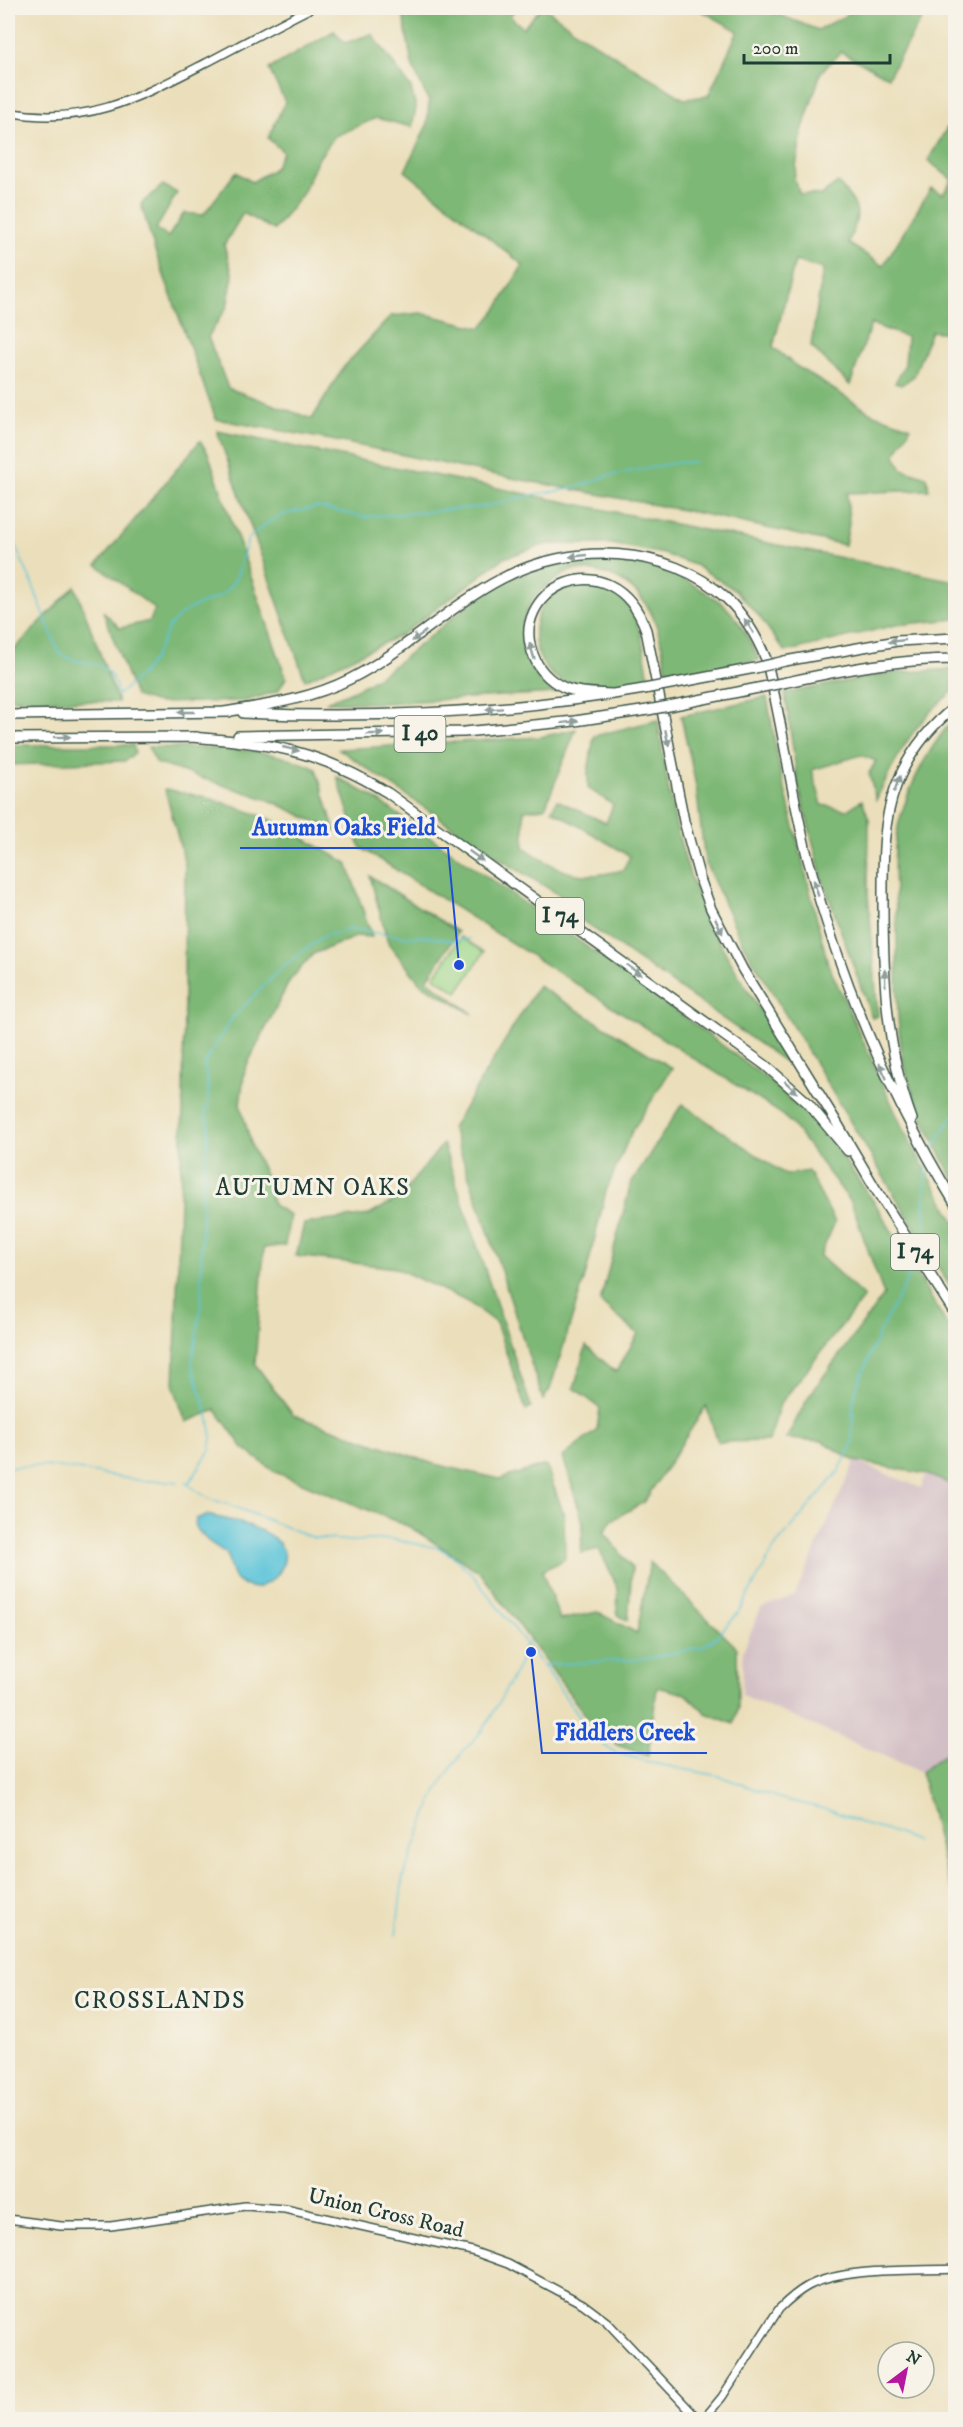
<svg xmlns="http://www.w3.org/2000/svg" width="963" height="2427" font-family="'IM FELL DW Pica',serif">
	<rect width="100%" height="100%" fill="#f7f3e8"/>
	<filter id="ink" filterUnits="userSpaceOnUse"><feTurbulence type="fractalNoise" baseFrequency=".0167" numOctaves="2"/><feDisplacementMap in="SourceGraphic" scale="12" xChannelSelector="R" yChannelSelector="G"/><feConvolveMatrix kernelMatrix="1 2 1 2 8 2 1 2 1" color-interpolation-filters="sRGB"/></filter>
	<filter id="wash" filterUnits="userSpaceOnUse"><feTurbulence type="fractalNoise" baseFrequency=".008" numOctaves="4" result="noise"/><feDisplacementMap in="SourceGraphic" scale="24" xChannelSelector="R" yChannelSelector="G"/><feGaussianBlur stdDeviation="1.35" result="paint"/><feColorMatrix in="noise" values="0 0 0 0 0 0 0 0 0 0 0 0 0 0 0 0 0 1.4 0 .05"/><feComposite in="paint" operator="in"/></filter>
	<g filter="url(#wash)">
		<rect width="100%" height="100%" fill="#ebdfbb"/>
		<path fill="#d2bec5" d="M855,1461L921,1488L926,1474L955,1486V1751L947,1752L921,1772L742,1695L743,1651L761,1608L795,1595Z"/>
		<path fill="#9dd78a" stroke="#5e8a5f" stroke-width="1.5" d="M461,937L484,952L458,992L434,977Z"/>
		<path fill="#7eb876" stroke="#4e7a55" stroke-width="1.5" d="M402,8H516L510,16L523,28L541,8H545L580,34L684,99L708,96L738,31L697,8H762L818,30L845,16L851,8H915L926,11L888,77L841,52L821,72L802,131L794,179L800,194L821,195L838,183C861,209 861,212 848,243L883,266L931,188L943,194L952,180L928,160L947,128L955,132V331L950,333L931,331L914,376L901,385L895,383L905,364L907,337L871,324L850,385L811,346L823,269L795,261L773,347L796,366L871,413L911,427L895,455L902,469L927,477L929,490L847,493L849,523L845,545L698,513L501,476L347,443L216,419L155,251L141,204L163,185L177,193L156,229L168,237L184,213L203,215L236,172L252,182L274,169L283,152L268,138L285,102L269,69L334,31L345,43L372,34L411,88L416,108L412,127L376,118L335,136L318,159L303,193L274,230L243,213L224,245L233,276L227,307L208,337L228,388L312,419L343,368L391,316L421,313L481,328L496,310L523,265L405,171L427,125L429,102L412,65Z
			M217,431L955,581V619L896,625L785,652L759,616L735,590L697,566L664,554L611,544H547L504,558L401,635L305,680Z
			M200,441L208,453L286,678L278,691L246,701L157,703L135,696L103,611L120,628L150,621L155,609L97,565Z
			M608,559C650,564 673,570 708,594C714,598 722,602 727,608C741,622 751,642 759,660L668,675C663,654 660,628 649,609C635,585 612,572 585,570C582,570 575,569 572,570C565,572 558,579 552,582C508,610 516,664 554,693L384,703L326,702C340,696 355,691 368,683C423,650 465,595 526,572C554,562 579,560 608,559Z
			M577,583C639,588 640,627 649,679C622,684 594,692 567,683C533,671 524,623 549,598C557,590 566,586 577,583Z
			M75,586L118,702L8,699V656Z
			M955,669V690C914,721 898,754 876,800L869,773L876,761L861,755L812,770L822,805L847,810L862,800L869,819L868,893L878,1016L872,1018L822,878L798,784L785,693L891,673Z
			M767,697L779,766L828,964L904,1131L955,1222V1295L743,944L705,862L696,786L681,716Z
			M955,717V1182C937,1147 917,1113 907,1074C894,1029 898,981 897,934C896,895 889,850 902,812C913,777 932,744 955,717Z
			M658,720C667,788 678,856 708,919C731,970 767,1015 791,1066L574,915L560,895L501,860L339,749L540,737L576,729L545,808L524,810V847C561,873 577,882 623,870L630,856L552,810L557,800L606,823L613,805L588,788V772L594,736Z
			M8,745H133L135,753L125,761L8,765Z
			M148,747C204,749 266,744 316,769L335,831L269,800L156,763Z
			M337,777L373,797L643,986L770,1081L823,1130L876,1205L955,1338V1486L926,1474L855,1461L822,1441L786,1439L809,1396L884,1295L851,1202L791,1123L777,1111L360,847Z
			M165,789L210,798L270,819L347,863L372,937L358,936L313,954L290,980L245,1069L240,1104L252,1147L268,1181L273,1205L290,1215L285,1245L264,1248L255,1364L293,1415L434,1464L500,1479L546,1465L564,1515L565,1559L542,1571L560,1620L597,1612L637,1633L650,1562L737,1648L738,1708L734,1724L706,1713L686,1694L657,1687L648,1756L617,1745L594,1727L480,1572L410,1527L275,1472L243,1448L216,1410L186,1422L174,1387L183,1105L185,864Z
			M370,876L458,932L427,980L473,1014L420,983L388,943Z
			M538,986L672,1068L631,1133L606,1191L587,1270L550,1389L543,1400L490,1237L452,1128Z
			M682,1104L786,1175L808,1171L835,1222L820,1256L864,1297L780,1404L769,1441L718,1442L706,1406L644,1502L612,1520L604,1532L632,1568L628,1621L617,1614L618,1589L599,1549L581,1553L583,1522L563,1457L597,1430L600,1408L574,1388L586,1346L616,1372L638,1334L600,1302L631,1183Z
			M443,1144L531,1407L526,1410L496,1323L468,1302L396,1268L296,1256L304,1224L369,1215L399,1198Z
			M955,1751H956L955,1895L947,1877L921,1772L947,1752Z"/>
		<path fill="#5dc5d9" stroke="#3e8186" stroke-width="1.5" d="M206,1515C226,1519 295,1531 283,1564C279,1577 269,1583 257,1588C231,1586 232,1574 227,1554L208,1541L195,1527L196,1519Z"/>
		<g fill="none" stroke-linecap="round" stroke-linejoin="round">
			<path stroke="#5dc5d9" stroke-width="1.5" d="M8,276V287
				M8,530L30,578L58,651C81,673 108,649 118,694
				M118,695L141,675L153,660L169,627L180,615L189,609L220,596L230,587L237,576L248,539L267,523L285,514L317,507L364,517L482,507L536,494L571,489L607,476L674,463L695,462
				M931,1155L942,1132L956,1113
				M919,1249L925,1231V1184L927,1165
				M8,1468C51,1461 94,1474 136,1480C150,1482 164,1480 178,1482
				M186,1483L209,1499L227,1504L314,1538L352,1541L390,1539L439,1548L453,1556L471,1573L548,1672L588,1729L605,1746L615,1752L652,1763L719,1776L779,1798L833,1811L866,1825L893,1832L916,1841
				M189,1483L210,1450L212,1438L209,1419L192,1364L201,1307L202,1189L209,1126L205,1113L208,1106V1084L204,1065L208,1057L231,1020L243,1007L282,967L322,937L351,929L405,937L424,936L453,941L470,939
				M543,1665L645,1659L701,1647L712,1641L738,1613L775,1547L839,1471L852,1444L853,1403L857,1387L879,1333L908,1278L915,1259
				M939,1837L956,1832
				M396,1935L403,1877L431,1803L444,1778L465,1749L483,1730L492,1715L519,1665L525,1644"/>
		</g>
	</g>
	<g filter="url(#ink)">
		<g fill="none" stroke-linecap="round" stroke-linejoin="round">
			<defs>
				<path id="secondary" d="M937,8L956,13
					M8,112C85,127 138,98 204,64C240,45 275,26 311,8
					M8,2219L61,2226H111L245,2206L285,2209L472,2251L508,2264L583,2304L607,2322L699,2420
					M703,2420L722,2397L779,2309C788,2300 797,2292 808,2286C844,2267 915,2271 956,2269"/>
				<path id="highway" d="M785,661L897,641L956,638
					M787,682C843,670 898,659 956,659
					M676,683L755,668
					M614,694C599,693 582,694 568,689C554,684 541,673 535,659C502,590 612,536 646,630L684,821L700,879L711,909L743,970L834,1118L875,1188L956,1315
					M679,704L758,688
					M224,712C267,705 311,699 350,679C405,651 448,607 501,579C570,542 668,544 727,599C745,616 757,637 766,659C783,725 791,794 808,859C841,982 890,1097 956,1205
					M243,713C377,719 512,712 644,689
					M8,715L229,712
					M238,736L464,732L575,721L648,710
					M191,737C271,743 318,750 388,793L765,1065L807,1102L848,1151
					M8,738L197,737
					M912,1119C886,1050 883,976 883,903C883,863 882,823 896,786C908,754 929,727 956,706"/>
			</defs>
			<use href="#secondary" stroke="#3e5548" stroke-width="10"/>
			<use href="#highway" stroke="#3e5548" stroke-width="12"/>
			<use href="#secondary" stroke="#fff" stroke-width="7"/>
			<use href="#highway" stroke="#fff" stroke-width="9"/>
			<defs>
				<path id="highway-bridge" d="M755,668L785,661
					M758,688L787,682
					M644,689L676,683
					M648,710L679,704"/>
			</defs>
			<use href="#highway-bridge" stroke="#3e5548" stroke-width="12" stroke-linecap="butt"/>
			<use href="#highway-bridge" stroke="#fff" stroke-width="9"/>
		</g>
		<defs><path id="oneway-solid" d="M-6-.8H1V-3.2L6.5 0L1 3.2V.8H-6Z" transform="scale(1.5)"/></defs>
		<g fill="#8f9e9a">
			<use href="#oneway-solid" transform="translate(578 556) rotate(174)"/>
			<use href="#oneway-solid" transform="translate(749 626) rotate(-123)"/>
			<use href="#oneway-solid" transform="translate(419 636) rotate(144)"/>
			<use href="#oneway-solid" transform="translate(897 641) rotate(174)"/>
			<use href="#oneway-solid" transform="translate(532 651) rotate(-107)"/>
			<use href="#oneway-solid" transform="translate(494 709) rotate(176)"/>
			<use href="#oneway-solid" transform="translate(186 712) rotate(180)"/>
			<use href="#oneway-solid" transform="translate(570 722) rotate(-7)"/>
			<use href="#oneway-solid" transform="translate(375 734) rotate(-1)"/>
			<use href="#oneway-solid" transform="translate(62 737) rotate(-1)"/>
			<use href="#oneway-solid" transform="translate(667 738) rotate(79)"/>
			<use href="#oneway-solid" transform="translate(291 749) rotate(13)"/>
			<use href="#oneway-solid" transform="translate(897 784) rotate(-70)"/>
			<use href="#oneway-solid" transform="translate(476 856) rotate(36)"/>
			<use href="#oneway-solid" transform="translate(816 888) rotate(-106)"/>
			<use href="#oneway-solid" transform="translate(719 926) rotate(65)"/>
			<use href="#oneway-solid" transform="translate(634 970) rotate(36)"/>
			<use href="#oneway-solid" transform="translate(885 978) rotate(-92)"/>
			<use href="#oneway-solid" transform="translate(883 1071) rotate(-115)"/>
			<use href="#oneway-solid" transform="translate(791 1087) rotate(43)"/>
		</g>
	</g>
	<g text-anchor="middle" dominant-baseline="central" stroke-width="6" stroke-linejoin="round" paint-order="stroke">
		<g fill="#f7f3e8" stroke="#60746a" stroke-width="1.5">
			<rect x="394.5" y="716" width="51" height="36" rx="4.5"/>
			<rect x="536" y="898" width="48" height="36" rx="4.5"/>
			<rect x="891" y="1234" width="48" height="36" rx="4.5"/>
		</g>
		<g font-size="21" font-weight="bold" fill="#1f3d34">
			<text x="420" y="734">I 40</text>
			<text x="560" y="916">I 74</text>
			<text x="915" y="1252">I 74</text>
		</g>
		<g font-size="22" fill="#1f3d34" stroke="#f7f3e8">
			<text transform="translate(386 2213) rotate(13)">Union Cross Road</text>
		</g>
		<g font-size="24" letter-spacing="1.5" fill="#1f3d34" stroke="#f7f3e8">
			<text x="313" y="1188">AUTUMN OAKS</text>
			<text x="160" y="2001">CROSSLANDS</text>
		</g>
	</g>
	<path fill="none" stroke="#1d4ed8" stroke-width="2" d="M459 965L448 848H240M531 1652L542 1753H707"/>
	<g fill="#1d4ed8" stroke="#f7f3e8" stroke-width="2">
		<circle cx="459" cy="965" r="6"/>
		<circle cx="531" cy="1652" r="6"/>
	</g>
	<g font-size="24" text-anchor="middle" font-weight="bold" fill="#1d4ed8" stroke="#f7f3e8" stroke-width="6" stroke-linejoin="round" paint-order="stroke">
		<text x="344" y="835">Autumn Oaks Field</text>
		<text x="625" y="1740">Fiddlers Creek</text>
	</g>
	<rect width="963" height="2427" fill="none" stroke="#f7f3e8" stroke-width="30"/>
	<g transform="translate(906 2370) rotate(32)"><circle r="28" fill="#f7f3e8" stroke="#a1aaa0" stroke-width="1.5"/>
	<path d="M0-4.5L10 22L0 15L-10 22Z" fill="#b5179e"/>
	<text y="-9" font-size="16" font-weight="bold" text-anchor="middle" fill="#1f3d34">N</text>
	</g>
	<path d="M744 54v9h146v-9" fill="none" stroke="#1f3d34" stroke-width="3"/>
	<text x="753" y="54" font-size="18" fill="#1f3d34" stroke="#f7f3e8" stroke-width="4.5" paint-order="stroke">200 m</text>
</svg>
